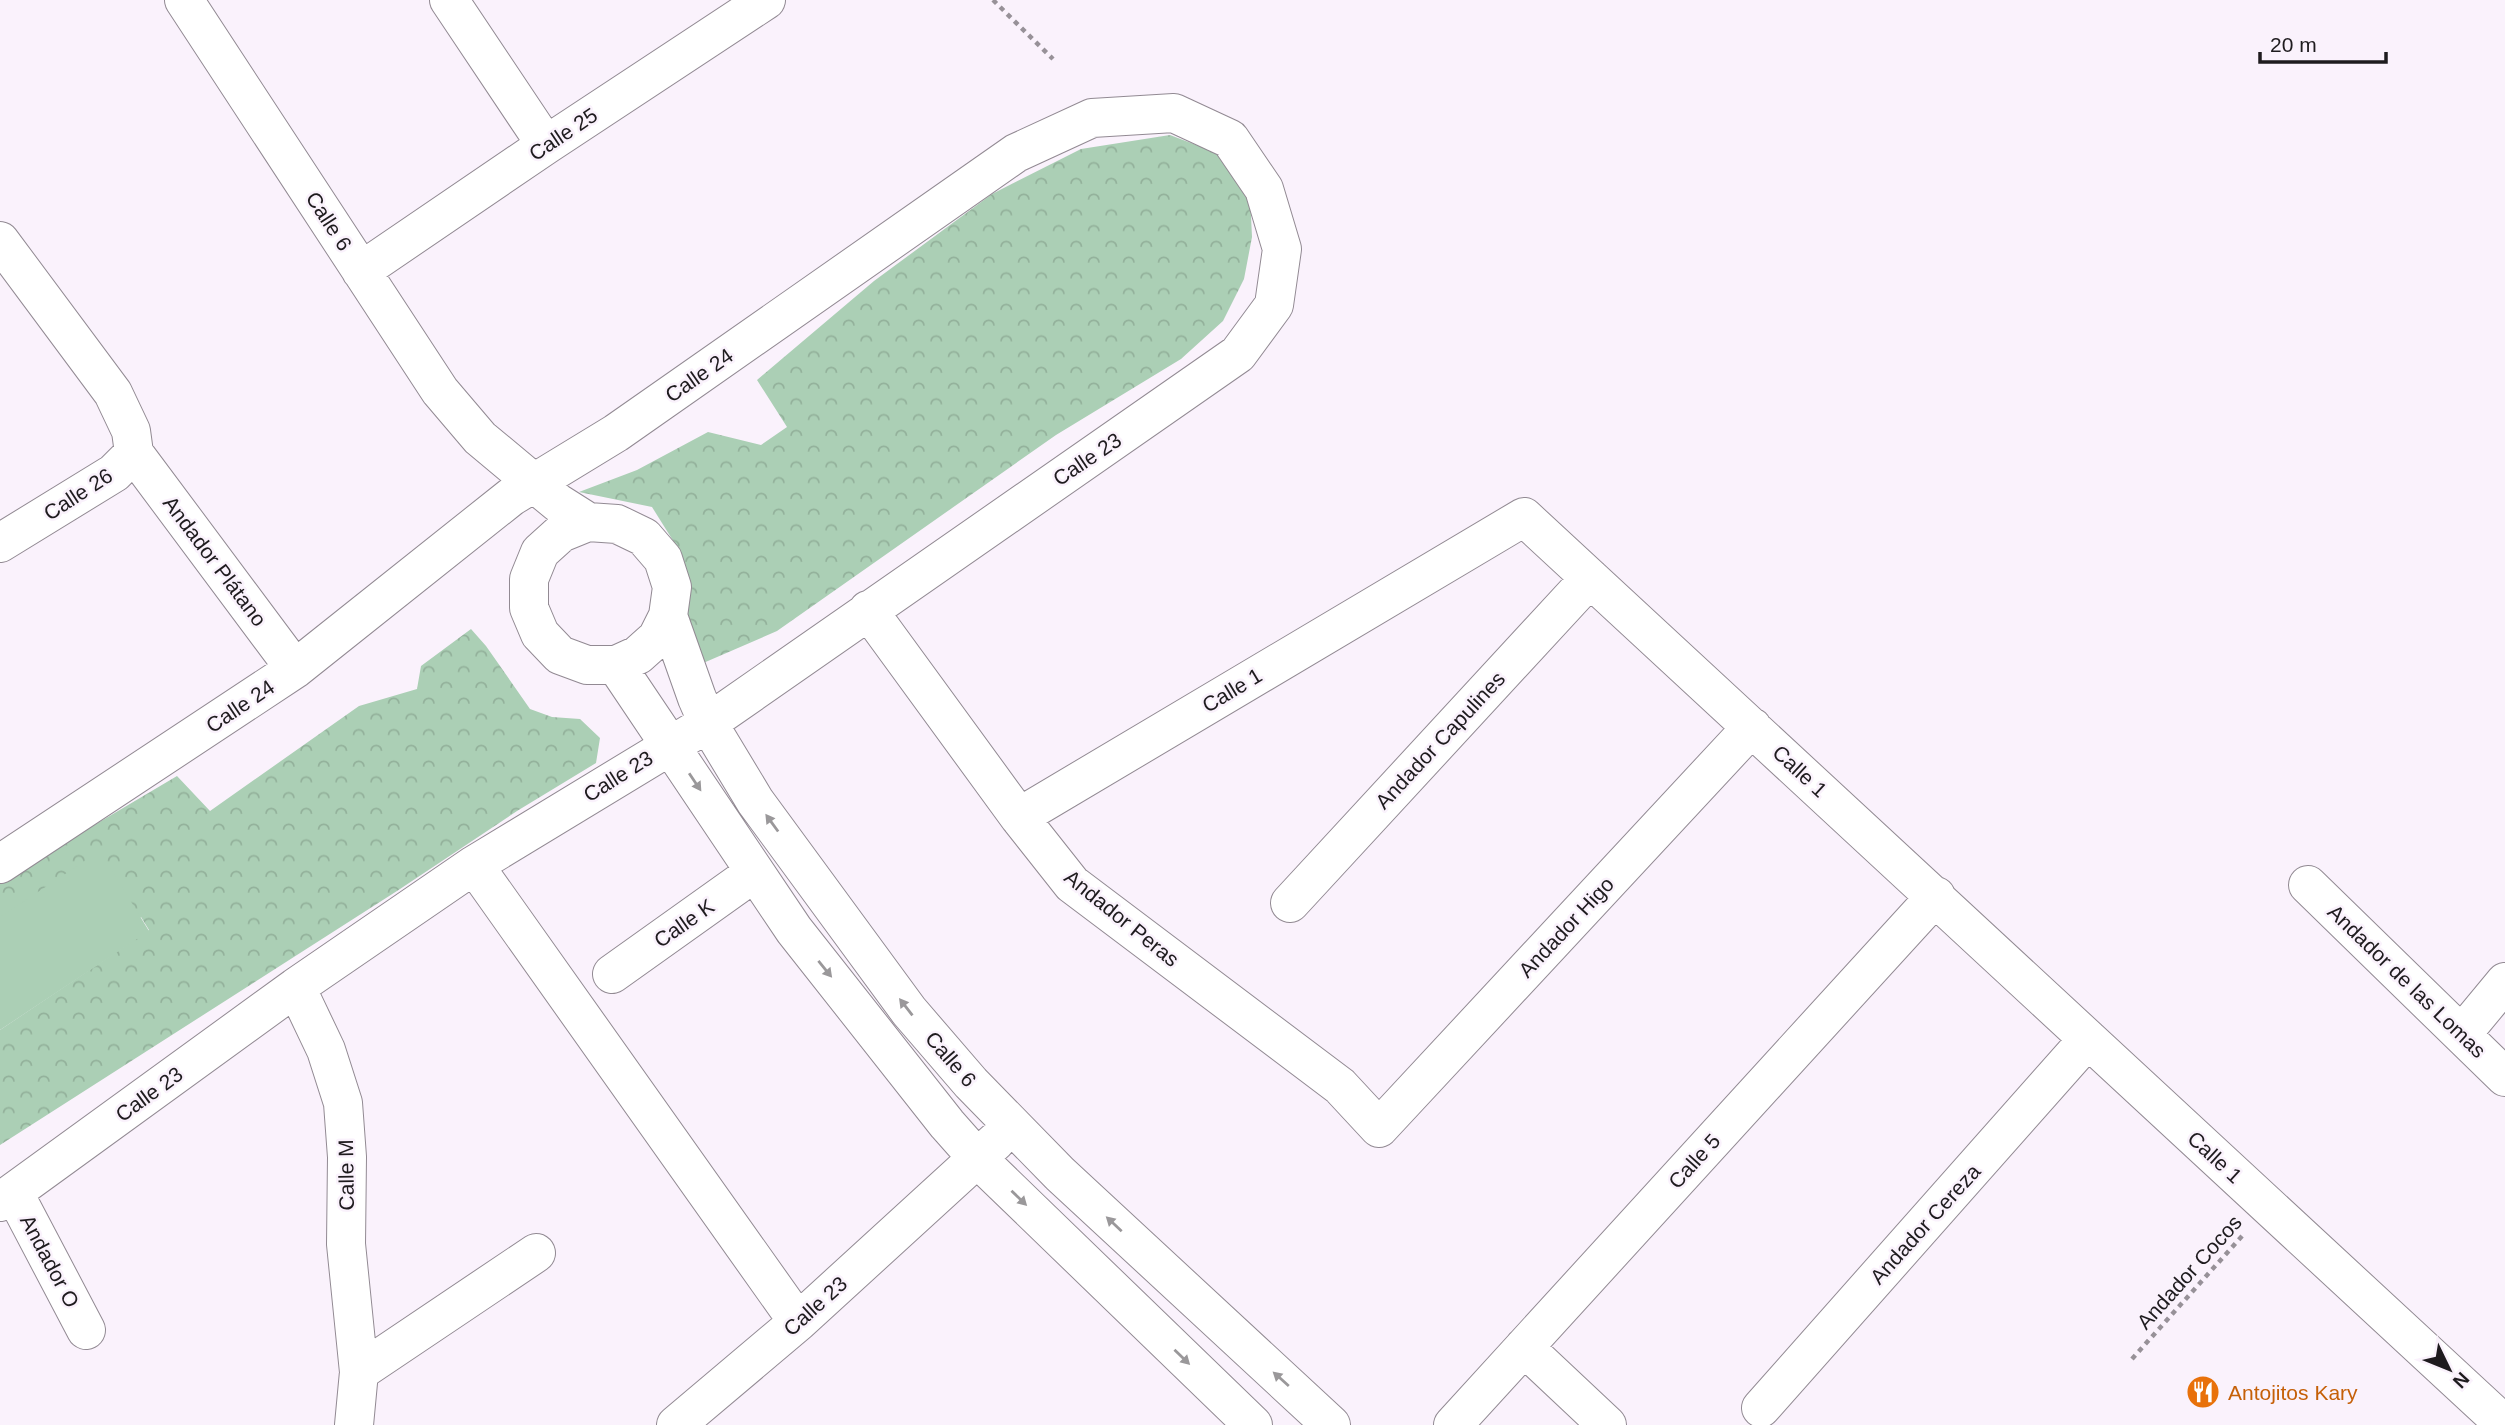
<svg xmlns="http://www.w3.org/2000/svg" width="2505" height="1425" font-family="Helvetica,sans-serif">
	<defs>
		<pattern id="park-crowns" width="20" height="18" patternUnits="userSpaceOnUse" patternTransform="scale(1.75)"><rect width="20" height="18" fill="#abcfb5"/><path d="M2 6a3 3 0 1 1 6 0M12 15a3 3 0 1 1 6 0" fill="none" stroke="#93b19b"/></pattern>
	</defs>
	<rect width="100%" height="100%" fill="#faf2fc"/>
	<path fill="url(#park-crowns)" d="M1170,135L1225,156L1250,194L1252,237L1244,279L1223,321L1181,359L1056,435L777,631L694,667L688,639L682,555L652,507L579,492L637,470L708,432L761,445L787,427L757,380L874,281L992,194L1081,149Z
		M471,629L486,646L530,709L552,717L580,719L600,738L596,763L517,811L397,891L0,1145V1030L149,930L141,917L0,1028V875L91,827L177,776L210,811L359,706L417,689L421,666Z"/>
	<path fill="#abcfb5" d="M100,851L149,931L0,1030V917Z"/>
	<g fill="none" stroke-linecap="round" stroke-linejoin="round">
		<defs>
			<path id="street" d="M184,0L440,391L480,438L558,503L588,522
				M449,0L546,145
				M0,241L113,393L131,431L134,453L114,473L0,543
				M361,271L546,145L766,0
				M134,453L295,669
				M868,610L1019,817L1072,884L1340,1086L1379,1128L1752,727
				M668,616L657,638L638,655L616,665H587L560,655L540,634L529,608V579L540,552L561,533L588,522L617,524L644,537L663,559L672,587L668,616L697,698L708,723L755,801L909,1011L971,1083L1060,1174L1331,1425
				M616,665L794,930L947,1124L978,1159L1253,1425
				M1019,817L1524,517L2505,1425
				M0,864L295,669L511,497L616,433L1016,153L1092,118L1174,113L1230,139L1264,189L1282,249L1274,305L1238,354L708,723L474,865L296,987L0,1202
				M474,865L798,1322
				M2308,885L2505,1077
				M1290,903L1590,578
				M612,974L755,872
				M296,987L326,1050L343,1103L347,1157L346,1244L359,1372L354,1425
				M2462,1034L2505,982
				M14,1193L86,1330
				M1524,1347L1607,1425
				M359,1372L536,1253
				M1761,1408L2088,1039
				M676,1425L798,1322L996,1141
				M1453,1425L1936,896"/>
		</defs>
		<use href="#street" stroke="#928a93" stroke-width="40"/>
		<path stroke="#979198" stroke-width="4.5" stroke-dasharray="5 5" stroke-linecap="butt" d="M993,0L1053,59
			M2132,1359L2243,1235"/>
		<use href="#street" stroke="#fff" stroke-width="38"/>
	</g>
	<defs><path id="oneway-solid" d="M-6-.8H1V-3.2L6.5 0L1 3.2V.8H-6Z" transform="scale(1.75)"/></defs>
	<g fill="#9a989a">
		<use href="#oneway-solid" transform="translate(695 782) rotate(56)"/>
		<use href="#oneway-solid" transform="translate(772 823) rotate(-126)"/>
		<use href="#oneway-solid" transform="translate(825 969) rotate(51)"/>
		<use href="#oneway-solid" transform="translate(906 1007) rotate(-128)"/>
		<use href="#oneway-solid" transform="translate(1019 1198) rotate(44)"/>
		<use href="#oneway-solid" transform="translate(1114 1224) rotate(-137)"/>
		<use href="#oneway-solid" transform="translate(1182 1357) rotate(44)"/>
		<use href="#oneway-solid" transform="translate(1281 1379) rotate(-138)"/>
	</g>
	<defs>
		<symbol id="restaurant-disc" viewBox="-11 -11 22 22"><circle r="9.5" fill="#e8710a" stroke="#faf2fc"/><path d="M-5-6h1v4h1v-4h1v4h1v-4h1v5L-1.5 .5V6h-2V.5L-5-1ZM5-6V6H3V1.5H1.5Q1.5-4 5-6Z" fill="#fff"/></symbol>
	</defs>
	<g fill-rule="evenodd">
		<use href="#restaurant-disc" x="2184" y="1373" width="38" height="38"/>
	</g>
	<g text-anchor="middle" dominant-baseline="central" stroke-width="5" stroke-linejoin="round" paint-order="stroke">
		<g font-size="21" fill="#1e1b1e" stroke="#faf2fc">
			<text transform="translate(563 134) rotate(-34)">Calle 25</text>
			<text transform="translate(329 221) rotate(57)">Calle 6</text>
			<text transform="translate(699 375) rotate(-35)">Calle 24</text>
			<text transform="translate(1087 459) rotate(-34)">Calle 23</text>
			<text transform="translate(78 494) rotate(-33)">Calle 26</text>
			<text transform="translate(215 561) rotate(53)">Andador Plátano</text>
			<text transform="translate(1232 690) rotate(-31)">Calle 1</text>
			<text transform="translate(240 706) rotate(-34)">Calle 24</text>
			<text transform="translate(1440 740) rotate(-47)">Andador Capulines</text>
			<text transform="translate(1800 771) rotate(43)">Calle 1</text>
			<text transform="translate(618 776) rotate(-32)">Calle 23</text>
			<text transform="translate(1122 918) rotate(39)">Andador Peras</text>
			<text transform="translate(684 923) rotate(-35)">Calle K</text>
			<text transform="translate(1566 927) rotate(-47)">Andador Higo</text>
			<text transform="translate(2407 981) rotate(44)">Andador de las Lomas</text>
			<text transform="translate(951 1059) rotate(49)">Calle 6</text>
			<text transform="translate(149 1094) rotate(-36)">Calle 23</text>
			<text transform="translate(2215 1157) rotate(43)">Calle 1</text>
			<text transform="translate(1694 1161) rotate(-48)">Calle 5</text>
			<text transform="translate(346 1175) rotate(-91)">Calle M</text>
			<text transform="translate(1925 1224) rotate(-48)">Andador Cereza</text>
			<text transform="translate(50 1261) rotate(62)">Andador O</text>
			<text transform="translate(2189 1272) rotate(-48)">Andador Cocos</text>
			<text transform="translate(815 1306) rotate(-42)">Calle 23</text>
		</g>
		<g font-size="21" fill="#c56008" stroke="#faf2fc" text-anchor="start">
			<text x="2228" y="1392">Antojitos Kary</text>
		</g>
	</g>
	<g transform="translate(2449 1369) rotate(133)" stroke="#faf2fc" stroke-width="5" paint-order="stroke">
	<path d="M0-5L12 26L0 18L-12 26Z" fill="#1e1b1e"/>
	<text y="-10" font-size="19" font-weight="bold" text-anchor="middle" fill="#1e1b1e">N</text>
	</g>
	<path d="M2260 52v10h126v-10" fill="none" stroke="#1e1b1e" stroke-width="3.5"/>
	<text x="2270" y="52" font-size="21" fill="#1e1b1e" stroke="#faf2fc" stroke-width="5" paint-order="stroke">20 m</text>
</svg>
